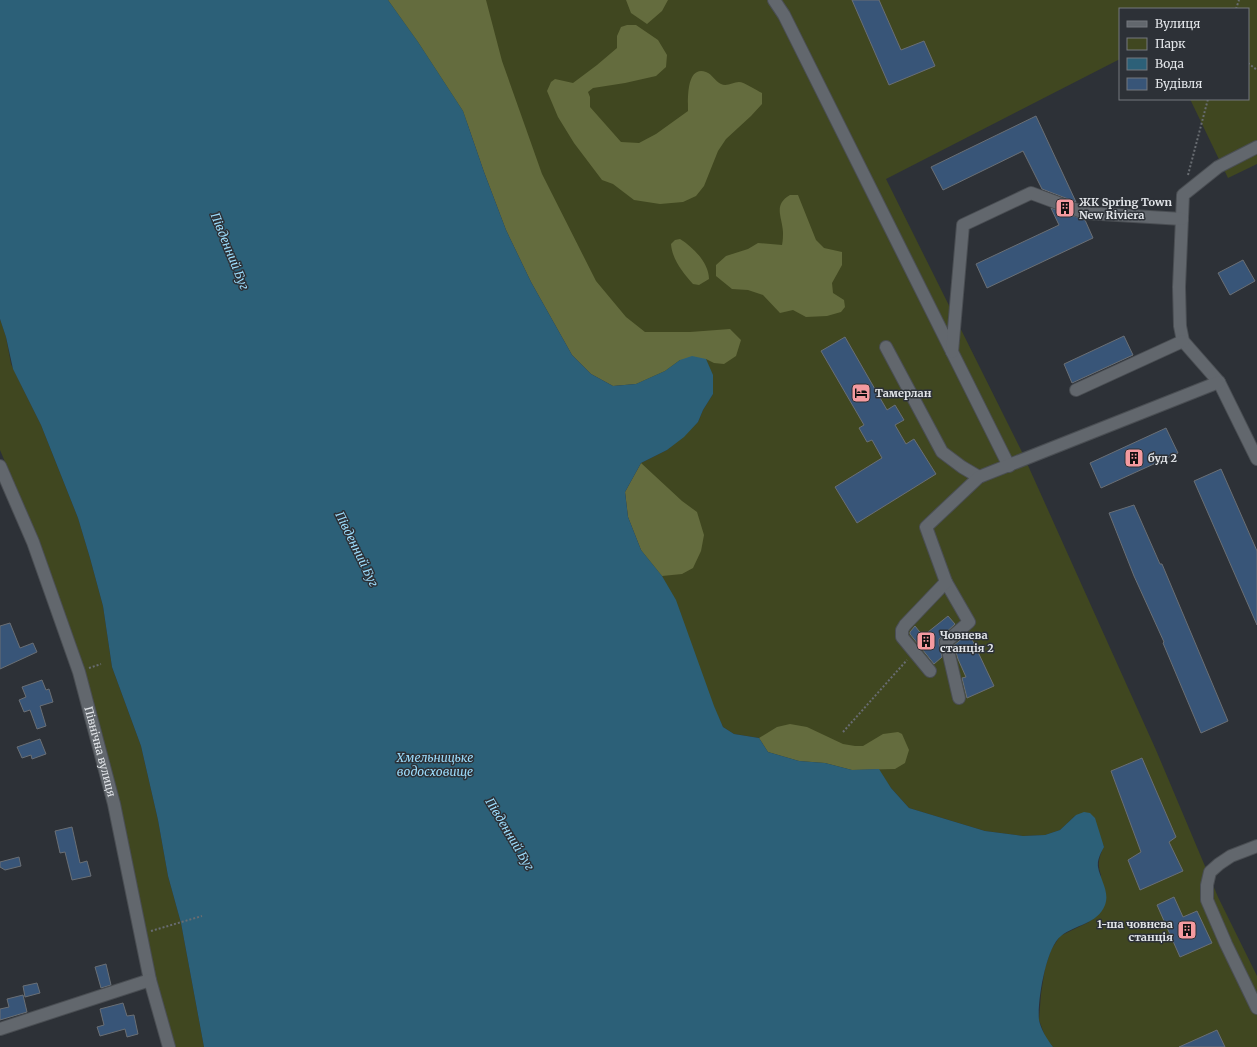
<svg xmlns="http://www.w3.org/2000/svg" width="1257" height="1047" font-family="Merriweather,serif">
	<rect width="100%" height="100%" fill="#2d3137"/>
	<path fill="#404720" d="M388,0H1257V164L1228,178L1190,99H1248V9H1120V59L886,179L1021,450L1156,750L1218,897L1257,976V1047H1053L1046,1039L1039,1020L1041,994L1045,968L1051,950L1060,936L1089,922L1101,875C1097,864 1099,857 1104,846L1076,815L1060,830L1045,835L1023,836L985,831L909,808L891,788L878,769L852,770L825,763L799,761L768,752L759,738L734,734L723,727L641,550V463L667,450L698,422L703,410L713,394L636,384Z
		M0,319L6,337L11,364L22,387L41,425L78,518L90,558L103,606L112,667L141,746L158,820L168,876L181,923L204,1047H175L156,978L120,802L84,670L38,540L0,450Z"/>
	<path fill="#646c3e" d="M388,0H486L502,61L542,174L596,281L626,317L645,332H690L730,329L741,340L736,356L724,364L714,363L706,359L680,360L665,371L636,384L613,386L591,374L572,355L531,282L506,230L484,172L463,111L418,42Z
		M626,0H668L662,11L647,24L631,13Z
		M627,25H636L658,40L667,55L666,67L656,76L625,83L593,88L588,92L590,97V107L621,142L639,143L656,134L688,111C688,100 686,65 706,72C712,74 715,81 721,84C727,87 733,82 739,82C744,82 756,90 762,93V104L751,116L726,139L718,151L704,186L696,196L683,202L660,204L634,200L613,184L602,180L574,143L558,117L547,91L551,82L555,79L573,83L597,65L617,48V36L621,27Z
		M790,195H798L816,240L824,248L842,252V265L832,283L833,293L844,300L845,307L841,312L827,316L806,317L793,310L780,313L763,295L748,290L732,289L716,276V265L726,256L748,249L758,243L782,245C783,240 783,236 783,232C782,216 773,205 790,195Z
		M680,239C693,247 709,263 709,279L699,285L693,284C683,273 672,259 671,244L675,240Z
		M641,463L682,501L697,512L704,535L701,551L693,568L682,574L662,576L641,550L628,517L625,492Z
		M790,724L807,727L843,744L855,746H863L883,734L898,732L902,734L909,750L905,763L895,769L852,770L825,763L799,761L768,752L759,738L777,727Z"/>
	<path fill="#2c6078" d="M0,0H388L418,42L463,111L484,172L506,230L531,282L572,355L591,374L613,386L636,384L665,371L680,360L692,356L706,359L713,375V394L703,410L698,422L684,437L667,450L641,463L625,492L628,517L641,550L662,576L676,600L714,706L723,727L734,734L759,738L768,752L799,761L825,763L852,770L879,769L891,788L909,808L985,831L1023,836L1045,835L1060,830L1076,815L1084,812L1090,813L1095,818L1104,847C1101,853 1097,859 1098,867C1100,879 1110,892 1105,905C1098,924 1074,925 1061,936C1046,947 1037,1002 1039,1020C1041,1030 1047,1039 1053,1047H204L181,923L168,876L158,820L141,746L112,667L103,606L90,558L78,518L41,425L13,369L6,337L0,319Z"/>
	<path fill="#385578" stroke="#6a6f75" d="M852,0H879L901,50L924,41L935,66L889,85Z
		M1036,116L1076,202L1042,189L1023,151L943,190L931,167Z
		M1051,208L1085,220L1093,238L987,288L976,264L1059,225Z
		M1243,260L1255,281L1230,295L1218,273Z
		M1124,336L1133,355L1072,383L1064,364Z
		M845,337L887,410L895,405L904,420L895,425L906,444L914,439L936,474L857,523L835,487L882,458L872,440L867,442L859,428L864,425L821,351Z
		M1166,428L1178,453L1101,488L1090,463Z
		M1221,469L1257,551V625L1194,481Z
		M1134,505L1160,564H1162L1228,721L1201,733L1163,643L1164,642L1134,576L1109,513Z
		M948,616L955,624L939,639V644L942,657L934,664L910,634V632L915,626L923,636Z
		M10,623L20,648L33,643L37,652L0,669V626Z
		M969,633L994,686L967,698L962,678L966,677L958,659L954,645Z
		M42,680L46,690L49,689L53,702L40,706L46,726L37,729L30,710L24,712L19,700L26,697L22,687Z
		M40,739L46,754L32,759L31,755L22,758L17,747Z
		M1142,758L1176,837L1169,842L1183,871L1140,890L1128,860L1141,852L1111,771Z
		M72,827L80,863L87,861L91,876L72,880L65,852L60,853L55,831Z
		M19,857L21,866L5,870L0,867V862Z
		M1174,897L1183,917L1197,911L1212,943L1180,957L1157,905Z
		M106,964L111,985L101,988L95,967Z
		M37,983L40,993L25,997L23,986Z
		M23,995L27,1012L0,1020V1009L9,1007L7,999Z
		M123,1003L127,1016L134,1015L138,1034L127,1037L125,1029L100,1036L97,1027L104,1025L100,1009Z
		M1217,1030L1225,1047H1179Z"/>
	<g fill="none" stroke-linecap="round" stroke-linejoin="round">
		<defs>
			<g id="minor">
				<path d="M774,0L784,15L1009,466"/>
				<path d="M1257,147L1218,167L1183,195L1179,287L1180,326L1183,341L1219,382L1257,459"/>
				<path d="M886,347L942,452L962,467L979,477"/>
				<path d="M952,352L963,225L1031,193L1085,213L1182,219"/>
				<path d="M1076,390L1183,341"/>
				<path id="s1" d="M0,466L33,542L79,672L114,804L150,980L169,1047"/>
				<path d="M946,582L969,622L946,642L959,698"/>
				<path d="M930,671L902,637V630L905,625L946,582L926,527L979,477L1219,382"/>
				<path d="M1257,846L1231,856L1219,864L1210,872L1207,885V900L1226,944L1257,1008"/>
				<path d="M0,1029L150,980"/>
			</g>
		</defs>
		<use href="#minor" stroke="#4a4e53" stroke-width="14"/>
		<path stroke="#686c71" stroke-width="2" stroke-dasharray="2 2" stroke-linecap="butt" d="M1236,9L1239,0
			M1248,63L1257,70
			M1188,175L1208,99
			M89,668L101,664
			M843,732L907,660
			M151,931L202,916"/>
		<use href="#minor" stroke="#62676d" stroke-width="12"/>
	</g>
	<defs>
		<symbol id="building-square" viewBox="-11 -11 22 22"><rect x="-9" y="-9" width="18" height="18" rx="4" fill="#f49a9f" stroke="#2d3137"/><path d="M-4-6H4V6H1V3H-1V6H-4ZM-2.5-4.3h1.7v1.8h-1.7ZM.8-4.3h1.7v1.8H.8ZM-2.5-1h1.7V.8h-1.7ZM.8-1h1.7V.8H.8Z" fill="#111"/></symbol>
		<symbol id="hotel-square" viewBox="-11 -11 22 22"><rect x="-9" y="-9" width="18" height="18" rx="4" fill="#f49a9f" stroke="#2d3137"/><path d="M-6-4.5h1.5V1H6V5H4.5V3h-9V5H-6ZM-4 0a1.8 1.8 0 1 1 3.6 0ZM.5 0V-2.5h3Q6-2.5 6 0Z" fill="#111"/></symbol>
	</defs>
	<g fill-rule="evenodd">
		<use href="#building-square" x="1054" y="197" width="22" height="22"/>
		<use href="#hotel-square" x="850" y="382" width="22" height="22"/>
		<use href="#building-square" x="1123" y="447" width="22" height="22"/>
		<use href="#building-square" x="915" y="630" width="22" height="22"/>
		<use href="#building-square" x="1176" y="919" width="22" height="22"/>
	</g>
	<g text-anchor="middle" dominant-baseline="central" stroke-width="3" stroke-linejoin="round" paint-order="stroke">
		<g font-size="11" font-weight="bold" fill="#e2e5e9" stroke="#2d3137" text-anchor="start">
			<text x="1079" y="202">ЖК Spring Town<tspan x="1079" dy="13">New Riviera</tspan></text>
			<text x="875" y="393">Тамерлан</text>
			<text x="1148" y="458">буд 2</text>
			<text x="940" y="635">Човнева<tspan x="940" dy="13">станція 2</tspan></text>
			<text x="1173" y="924" text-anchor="end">1-ша човнева<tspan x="1173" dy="13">станція</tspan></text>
		</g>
		<g font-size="11" fill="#e2e5e9" stroke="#2d3137">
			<text stroke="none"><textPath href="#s1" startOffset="303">Північна вулиця</textPath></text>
		</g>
		<g font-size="12" font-style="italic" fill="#9dddfd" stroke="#2d3137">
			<text transform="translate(230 251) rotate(68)">Південний Буг</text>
			<text transform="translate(357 549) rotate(64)">Південний Буг</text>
			<text x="435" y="757">Хмельницьке<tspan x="435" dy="14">водосховище</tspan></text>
			<text transform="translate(510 834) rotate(59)">Південний Буг</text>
		</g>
	</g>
	<rect x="1119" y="8" width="130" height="92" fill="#2d3137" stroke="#75797e"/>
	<rect x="1127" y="21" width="20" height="6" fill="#62676d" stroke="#75797e"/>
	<text x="1155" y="28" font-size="12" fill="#e2e5e9">Вулиця</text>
	<rect x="1127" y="38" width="20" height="12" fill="#404720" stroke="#75797e"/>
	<text x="1155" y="48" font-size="12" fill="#e2e5e9">Парк</text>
	<rect x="1127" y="58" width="20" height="12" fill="#2c6078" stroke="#75797e"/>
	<text x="1155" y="68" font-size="12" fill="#e2e5e9">Вода</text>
	<rect x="1127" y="78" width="20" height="12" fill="#385578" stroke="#75797e"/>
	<text x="1155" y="88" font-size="12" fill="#e2e5e9">Будівля</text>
</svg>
